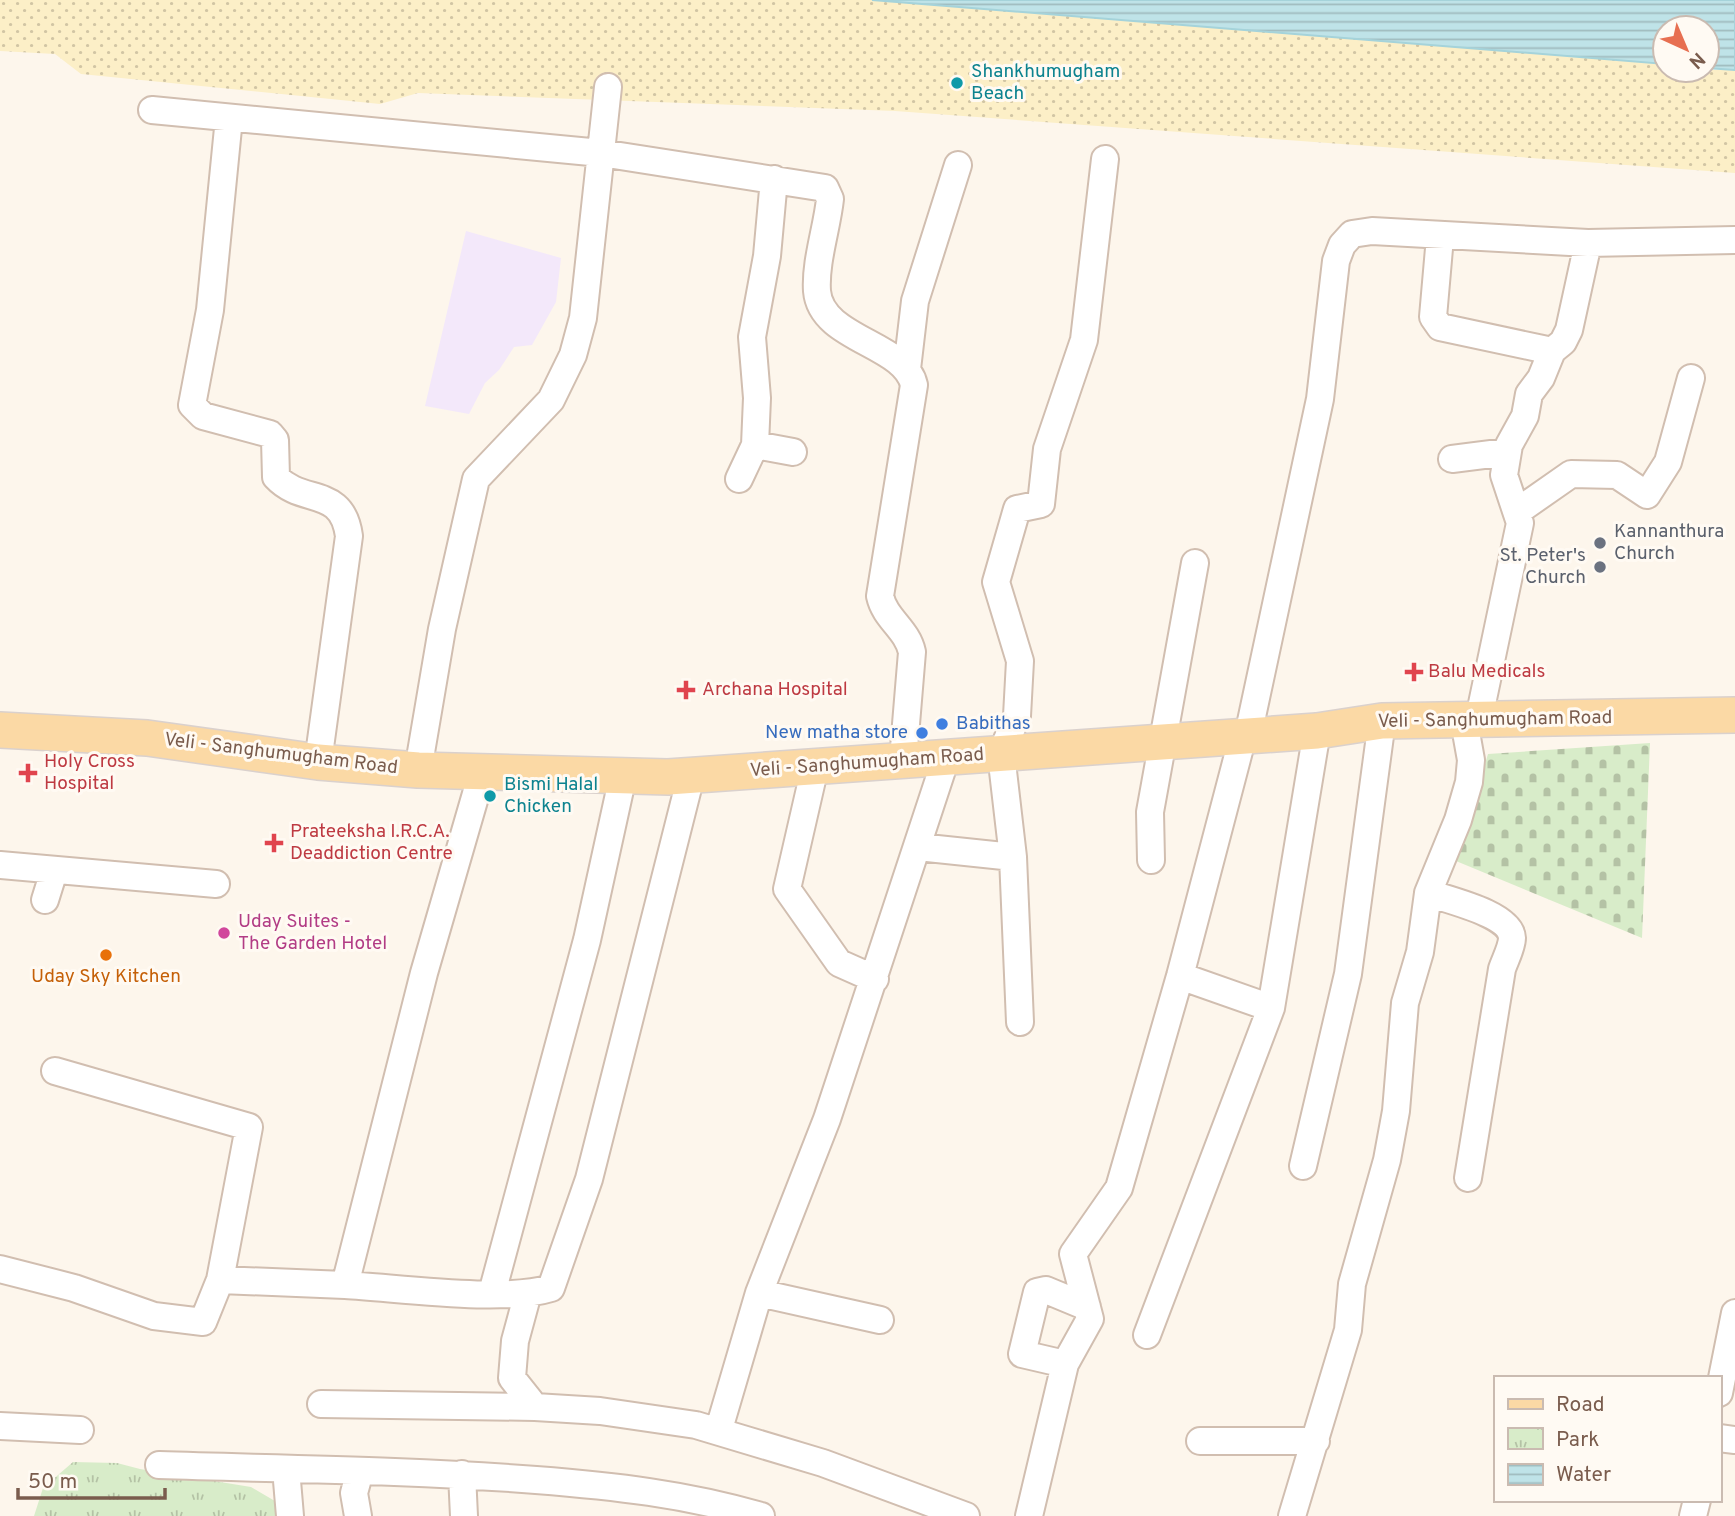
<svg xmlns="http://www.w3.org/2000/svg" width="1735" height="1516" font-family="Overpass,sans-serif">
	<defs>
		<pattern id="sand-dots" width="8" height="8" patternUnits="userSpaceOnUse" patternTransform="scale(1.75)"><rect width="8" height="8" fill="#fcefc7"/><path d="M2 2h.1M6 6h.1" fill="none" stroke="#d1c5a4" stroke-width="1.8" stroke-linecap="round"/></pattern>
		<pattern id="cemetery-stones" width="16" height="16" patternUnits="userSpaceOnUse" patternTransform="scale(1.75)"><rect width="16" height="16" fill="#d8ecc9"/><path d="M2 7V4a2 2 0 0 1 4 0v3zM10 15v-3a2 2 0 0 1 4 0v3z" fill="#b4c2a5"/></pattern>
		<pattern id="park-tufts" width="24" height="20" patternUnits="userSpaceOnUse" patternTransform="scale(1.75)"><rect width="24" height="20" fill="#d8ecc9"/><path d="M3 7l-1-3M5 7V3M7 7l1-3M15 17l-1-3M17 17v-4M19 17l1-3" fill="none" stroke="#b4c2a5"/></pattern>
		<pattern id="water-rules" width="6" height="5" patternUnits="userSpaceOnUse" patternTransform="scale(1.75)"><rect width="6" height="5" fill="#bfe3e8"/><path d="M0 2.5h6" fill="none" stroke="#a0bbbe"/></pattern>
	</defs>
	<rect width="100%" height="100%" fill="#fdf6ec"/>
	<path fill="#f3e8fa" d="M466,231L561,258L556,302L532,345L514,347L499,370L485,383L469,414L425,406Z"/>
	<path fill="url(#sand-dots)" d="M0,0H872L1665,64V70H1735V173L895,111L418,93L380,104L81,74L55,54L0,51Z"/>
	<path fill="url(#cemetery-stones)" d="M1650,743L1642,938L1456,861L1488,754Z"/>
	<path fill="url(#park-tufts)" d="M73,1462L117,1463L140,1469L251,1487L280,1504V1516H34L43,1488Z"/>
	<path fill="url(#water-rules)" stroke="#a5d3da" stroke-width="2" d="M872,0H1735V70L1707,68V28H1665V64Z"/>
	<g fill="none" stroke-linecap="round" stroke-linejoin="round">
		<defs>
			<path id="minor" d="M152,110L601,153L825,188L830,199C827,228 815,262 817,291C821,340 905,343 914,385L880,596C885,619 907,629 912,652L903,760
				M229,118L210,310L192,405L203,416L270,434L275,440L276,477C303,506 342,485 349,536L318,762
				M1440,237L1433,317L1440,327L1552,351
				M907,369L915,301L958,165
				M755,445L793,452
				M1452,459L1507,452
				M739,479L755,445L757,398L752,337L767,256L774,179
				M1518,511L1571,474L1617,475L1647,495L1668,462L1691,378
				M1479,718L1520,523L1504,475L1509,445L1525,416L1529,394L1541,378L1552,351L1563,342L1569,330L1588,243
				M815,767L787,889L839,963L875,979
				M418,770L442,629L476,479L551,400L573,355L583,318L608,87
				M918,847L1013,857
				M1151,860L1150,812L1195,563
				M0,865L216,884
				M1428,893C1448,900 1511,914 1512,938C1512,947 1505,960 1502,969L1468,1178
				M45,900L54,871
				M1180,976L1271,1008
				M1020,1022L1013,857L1001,754L1017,716L1020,661L996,582L1017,509L1041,504L1047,449L1084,340L1105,159
				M55,1071L249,1127L220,1280
				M1303,1166L1348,974L1382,721
				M0,1269L74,1288L154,1316L203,1322L220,1280L345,1285L424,973L482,773
				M345,1285C399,1288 503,1303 551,1288L589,1179L691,776
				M492,1293L587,940L623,776
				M528,1293L515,1341L512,1378L535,1407
				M759,1293L880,1320
				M1147,1335L1271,1008L1317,731
				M1065,1364L1022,1354L1037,1292L1046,1290L1087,1307
				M1719,1393L1735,1313
				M321,1404L535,1407L600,1411L696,1425L823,1463L966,1516
				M0,1426L80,1430
				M719,1429L759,1293L827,1119L946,758
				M1719,1438L1735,1440
				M1200,1441H1316
				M159,1465C284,1469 410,1470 536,1480C613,1486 686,1494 761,1516
				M286,1469L290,1516
				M462,1474L464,1516
				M358,1516L354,1493L360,1471
				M1029,1516L1065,1364L1090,1319L1073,1254L1119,1188L1180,976L1243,736L1250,726L1320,399L1336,261L1342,245L1352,234L1372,231L1588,243L1735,240
				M1292,1516L1348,1330L1352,1284L1387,1160L1396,1111L1405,1003L1420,952L1428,893L1458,820L1469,782L1471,760L1464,721
				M1693,1516L1697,1500"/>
			<path id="major" d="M0,730L147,738L318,762L418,770L668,777L1317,731L1382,721L1735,715"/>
		</defs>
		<use href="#minor" stroke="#d1beb0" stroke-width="30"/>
		<use href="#major" stroke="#dad1cd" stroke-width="38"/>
		<use href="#minor" stroke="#fff" stroke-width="26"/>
		<use href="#major" stroke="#fbd9a5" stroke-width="35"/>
	</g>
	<g fill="#0f9aa8" stroke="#fffaf3" stroke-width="2.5">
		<circle cx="957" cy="83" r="7"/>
		<circle cx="490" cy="796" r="7"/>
	</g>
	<g fill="#6b7280" stroke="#fffaf3" stroke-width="2.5">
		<circle cx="1600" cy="543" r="7"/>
		<circle cx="1600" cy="567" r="7"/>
	</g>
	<g fill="#e0444e" stroke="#fffaf3" stroke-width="2.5">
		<path d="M1410.5 661.5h7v7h7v7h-7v7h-7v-7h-7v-7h7z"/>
		<path d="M682.5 679.5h7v7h7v7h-7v7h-7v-7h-7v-7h7z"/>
		<path d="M24.5 762.5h7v7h7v7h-7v7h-7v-7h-7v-7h7z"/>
		<path d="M270.5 832.5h7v7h7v7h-7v7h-7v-7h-7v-7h7z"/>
	</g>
	<g fill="#3f7fe0" stroke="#fffaf3" stroke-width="2.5">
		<circle cx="942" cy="724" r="7"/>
		<circle cx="922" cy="733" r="7"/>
	</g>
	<circle fill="#d1479c" stroke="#fffaf3" stroke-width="2.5" cx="224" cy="933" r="7"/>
	<circle fill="#e8710a" stroke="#fffaf3" stroke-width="2.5" cx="106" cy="955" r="7"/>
	<g text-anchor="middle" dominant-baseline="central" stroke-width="6" stroke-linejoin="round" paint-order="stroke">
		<g font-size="19" fill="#0d838f" stroke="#fffaf3" text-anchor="start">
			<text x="971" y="72">Shankhumugham<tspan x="971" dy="22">Beach</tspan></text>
			<text x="504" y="785">Bismi Halal<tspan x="504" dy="22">Chicken</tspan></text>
		</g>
		<g font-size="19" fill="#5b616d" stroke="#fffaf3" text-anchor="start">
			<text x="1614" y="532">Kannanthura<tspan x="1614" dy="22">Church</tspan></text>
			<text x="1586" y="556" text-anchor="end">St. Peter's<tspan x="1586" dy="22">Church</tspan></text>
		</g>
		<g font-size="19" fill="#be3a42" stroke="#fffaf3" text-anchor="start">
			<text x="1428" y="672">Balu Medicals</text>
			<text x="702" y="690">Archana Hospital</text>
			<text x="44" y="762">Holy Cross<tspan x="44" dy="22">Hospital</tspan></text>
			<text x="290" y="832">Prateeksha I.R.C.A.<tspan x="290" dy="22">Deaddiction Centre</tspan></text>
		</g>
		<g font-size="19" fill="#7a5c4d" stroke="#fffaf3">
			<text transform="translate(1495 720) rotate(-1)">Veli - Sanghumugham Road</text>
			<text transform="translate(281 754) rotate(7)">Veli - Sanghumugham Road</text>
			<text transform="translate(867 763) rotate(-4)">Veli - Sanghumugham Road</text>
		</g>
		<g font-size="19" fill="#366cbe" stroke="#fffaf3" text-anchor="start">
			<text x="956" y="724">Babithas</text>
			<text x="908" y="733" text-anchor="end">New matha store</text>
		</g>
		<g font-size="19" fill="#b23c85" stroke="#fffaf3" text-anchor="start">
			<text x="238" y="922">Uday Suites -<tspan x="238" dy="22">The Garden Hotel</tspan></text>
		</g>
		<g font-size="19" fill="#c56008" stroke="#fffaf3">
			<text x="106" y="977">Uday Sky Kitchen</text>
		</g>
	</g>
	<rect x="1494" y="1376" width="228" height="126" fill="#fffaf3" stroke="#cabbb1" stroke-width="2"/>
	<rect x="1508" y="1399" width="35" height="10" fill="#fbd9a5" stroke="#cabbb1" stroke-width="2"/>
	<text x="1556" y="1411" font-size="21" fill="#7a5c4d">Road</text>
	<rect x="1508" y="1428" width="35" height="21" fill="url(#park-tufts)" stroke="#cabbb1" stroke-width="2"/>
	<text x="1556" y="1446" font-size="21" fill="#7a5c4d">Park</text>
	<rect x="1508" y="1464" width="35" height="21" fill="url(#water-rules)" stroke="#cabbb1" stroke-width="2"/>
	<text x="1556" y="1481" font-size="21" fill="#7a5c4d">Water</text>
	<g transform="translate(1686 49) rotate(136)"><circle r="33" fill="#fffaf3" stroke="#cabbb1" stroke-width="2"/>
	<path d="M0-5L12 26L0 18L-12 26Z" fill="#e76f51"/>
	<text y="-10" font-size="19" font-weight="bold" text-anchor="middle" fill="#7a5c4d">N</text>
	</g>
	<path d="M18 1488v10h147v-10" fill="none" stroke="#7a5c4d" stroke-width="3.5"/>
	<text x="28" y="1488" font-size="21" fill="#7a5c4d" stroke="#fffaf3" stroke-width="5" paint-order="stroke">50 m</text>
</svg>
